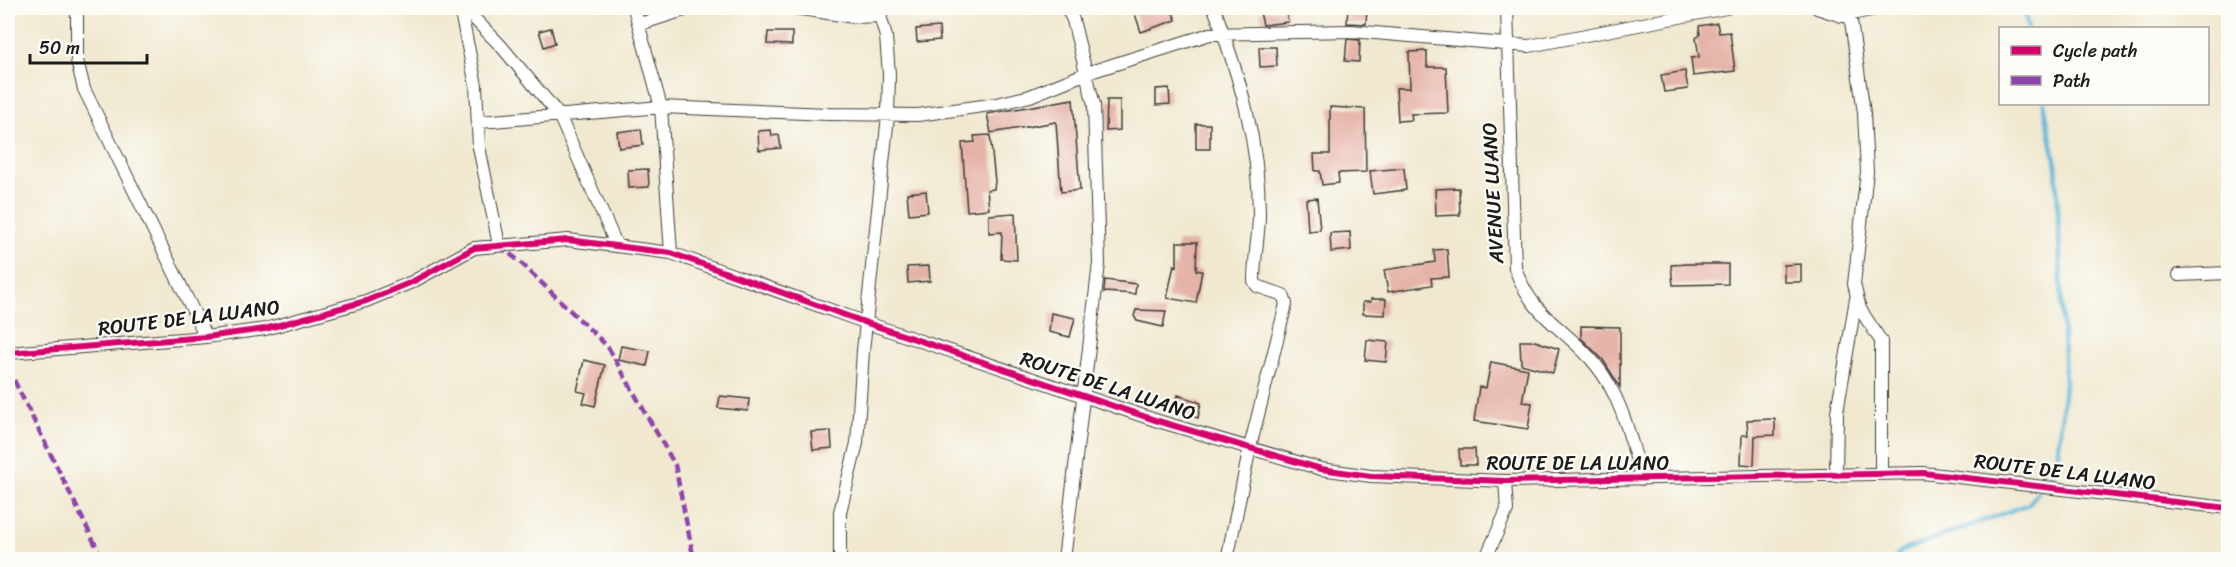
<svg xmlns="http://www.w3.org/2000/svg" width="2236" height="567" font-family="Sriracha,sans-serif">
	<rect width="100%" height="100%" fill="#fdfcf7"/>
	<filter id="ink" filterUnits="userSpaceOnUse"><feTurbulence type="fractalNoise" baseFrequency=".0167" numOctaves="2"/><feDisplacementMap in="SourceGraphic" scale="12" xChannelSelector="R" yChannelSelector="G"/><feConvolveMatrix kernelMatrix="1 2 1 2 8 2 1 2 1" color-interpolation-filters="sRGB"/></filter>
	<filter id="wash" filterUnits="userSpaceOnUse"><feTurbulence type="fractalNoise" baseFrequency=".008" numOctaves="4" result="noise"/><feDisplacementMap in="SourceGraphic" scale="24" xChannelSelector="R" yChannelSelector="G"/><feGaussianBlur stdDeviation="1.35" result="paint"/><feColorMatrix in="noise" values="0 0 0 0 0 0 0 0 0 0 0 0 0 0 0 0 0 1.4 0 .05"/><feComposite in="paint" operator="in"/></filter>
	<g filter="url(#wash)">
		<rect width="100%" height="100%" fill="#f0e8cf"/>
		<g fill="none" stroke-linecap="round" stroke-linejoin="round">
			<path stroke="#5ab5d8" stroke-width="4.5" d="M2024,8L2028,28
				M1894,560L1901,551L2029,504L2056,468L2065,383L2056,165L2044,104"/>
		</g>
		<g id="blocks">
			<path fill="#e5b2a7" d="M1145,8H1171L1176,20L1141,32L1134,11Z
				M1286,8L1288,22L1263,25L1260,12Z
				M1348,8H1367L1366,24L1347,23Z
				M1717,23L1719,33L1730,32L1735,71L1693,76L1691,58L1699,57L1696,38L1700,35L1699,26Z
				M939,27L940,40L917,42L916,29Z
				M551,28L555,43L544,47L539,31Z
				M768,32H792V45L767,44Z
				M1347,39L1360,40L1359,62L1345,61Z
				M1259,47H1276L1277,66L1260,67Z
				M1427,51V67H1446L1448,113L1411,114L1412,120L1398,121L1396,88H1410L1409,52Z
				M1685,71L1688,89L1664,92L1661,75Z
				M1169,88L1170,104L1156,105V89Z
				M1073,99L1080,190L1061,192L1056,122L991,133L987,114Z
				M1107,100H1120V130L1106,131Z
				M1330,107L1365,109L1366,172L1338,173L1339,183L1322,185L1320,171H1315L1314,154H1330Z
				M1196,124H1210V149H1196Z
				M641,129L643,145L619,148L617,132Z
				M771,130L772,136L779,135L781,148L759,150L758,131Z
				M990,135L995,181L994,189L987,190L989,209L967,211L962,143L975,142L974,136Z
				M1404,168L1406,190L1373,194L1370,171Z
				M648,169L649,187L629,188L628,170Z
				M1459,188L1460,215L1436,216L1435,189Z
				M926,191L928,212L909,214L907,193Z
				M1317,198L1320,230L1308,231L1306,199Z
				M1015,213L1017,260L1001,259L1002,232L989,233V215Z
				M1350,232L1351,250L1331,252L1330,233Z
				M1177,242H1197L1196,270L1202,271L1196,303L1167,298L1174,265L1177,266Z
				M1447,249L1449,277L1431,278L1432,285L1388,292L1384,270L1435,262L1434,250Z
				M1688,264H1728V284L1673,285L1671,265Z
				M1801,264V282H1784V265Z
				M929,266L930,281L908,283L907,267Z
				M1105,280L1136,284L1135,294L1104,292Z
				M1371,299H1386L1385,315L1363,314V302H1371Z
				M1136,310L1166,311L1163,327L1137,321L1134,316Z
				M1051,313L1075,318L1070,337L1049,332Z
				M1581,326L1620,327V387L1603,360L1581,338Z
				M1367,340L1388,342L1386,362L1365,360Z
				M1520,341H1535L1559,349L1553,373L1521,364Z
				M621,346L650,351L647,366L618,360Z
				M584,360L605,365L595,406L583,403L586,393L577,391Z
				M1491,362L1528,369L1522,402L1532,403L1528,429L1474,421L1479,387L1486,388Z
				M1178,395L1201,403L1198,418L1175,410Z
				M720,396L749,399L748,411L718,408Z
				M1775,419V435L1755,436L1754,465L1741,464L1742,435H1748L1747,420Z
				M831,431L832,448L813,450L811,432Z
				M1459,449H1475L1476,465H1460Z"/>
		</g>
	</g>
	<g filter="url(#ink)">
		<use href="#blocks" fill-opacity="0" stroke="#3c3b37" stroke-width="1.5"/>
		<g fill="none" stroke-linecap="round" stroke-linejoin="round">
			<defs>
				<path id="minor" d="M77,8V60L84,89L206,337
					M460,8L476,85L479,147L499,245
					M464,8L501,46L559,115L616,244
					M634,8L661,107L671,253
					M795,8L854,17L881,16
					M1214,8C1239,75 1259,140 1259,213C1259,236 1254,258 1254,281L1257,286L1283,295L1286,304L1250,447L1227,560
					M1507,8L1515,268C1533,319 1565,327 1596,365C1622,397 1631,441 1642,479
					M1817,8L1842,16L1881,8
					M1850,14L1864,113L1867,172L1854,284L1860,309L1881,341V474
					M640,24L690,8
					M480,122L661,107L828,114L918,115L997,104L1030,96L1087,73L1210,34L1351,31L1529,46L1726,8
					M2179,275L2228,273
					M8,353L206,337L265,329L366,301L412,282L474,248L568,240L671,253L867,323L1158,421L1321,469L1371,476L1505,481L1923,473L2228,508
					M1836,476L1837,412L1856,299
					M840,560V512L857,443L863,351L888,116L889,74L886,37L878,8
					M1064,560L1099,263L1094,105L1073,20L1067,8
					M1485,560L1507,510L1505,481"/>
			</defs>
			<use href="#minor" stroke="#3c3b37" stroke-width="14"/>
			<use href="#minor" stroke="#fff" stroke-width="12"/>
			<path stroke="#8e44ad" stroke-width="4.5" stroke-dasharray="9 4.5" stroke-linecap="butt" d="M499,246L518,260L608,347L675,465L694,560
				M8,368L103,560"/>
			<defs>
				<path id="cycleway" d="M8,353L206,337L265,329L366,301L412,282L474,248L568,240L671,253L867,323L1158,421L1321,469L1371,476L1505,481L1923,473L2228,508"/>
			</defs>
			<use href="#cycleway" stroke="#fdfcf7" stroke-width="10"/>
			<use href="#cycleway" stroke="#d6006c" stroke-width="6"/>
		</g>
	</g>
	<g text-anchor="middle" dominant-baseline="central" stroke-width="4.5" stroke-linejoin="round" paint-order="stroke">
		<g font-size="20" fill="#1c1c1c" stroke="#fdfcf7">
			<text transform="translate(1493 193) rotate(-93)">AVENUE LUANO</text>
			<text transform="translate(189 318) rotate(-7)">ROUTE DE LA LUANO</text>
			<text transform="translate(1108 386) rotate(18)">ROUTE DE LA LUANO</text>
			<text x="1578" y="463">ROUTE DE LA LUANO</text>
			<text transform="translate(2065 472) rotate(7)">ROUTE DE LA LUANO</text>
		</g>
	</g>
	<rect width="2236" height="567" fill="none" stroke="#fdfcf7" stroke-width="30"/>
	<rect x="1999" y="27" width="210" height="78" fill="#fdfcf7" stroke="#a3a29f" stroke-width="1.5"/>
	<rect x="2011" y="46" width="30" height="9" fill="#d6006c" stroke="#a3a29f" stroke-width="1.5"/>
	<text x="2053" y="57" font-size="18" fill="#1c1c1c">Cycle path</text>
	<rect x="2011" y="76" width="30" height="9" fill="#8e44ad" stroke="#a3a29f" stroke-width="1.5"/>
	<text x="2053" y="87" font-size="18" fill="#1c1c1c">Path</text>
	<path d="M30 54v9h117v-9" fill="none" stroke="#1c1c1c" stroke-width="3"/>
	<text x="39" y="54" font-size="18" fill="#1c1c1c" stroke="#fdfcf7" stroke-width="4.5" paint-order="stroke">50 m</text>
</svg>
